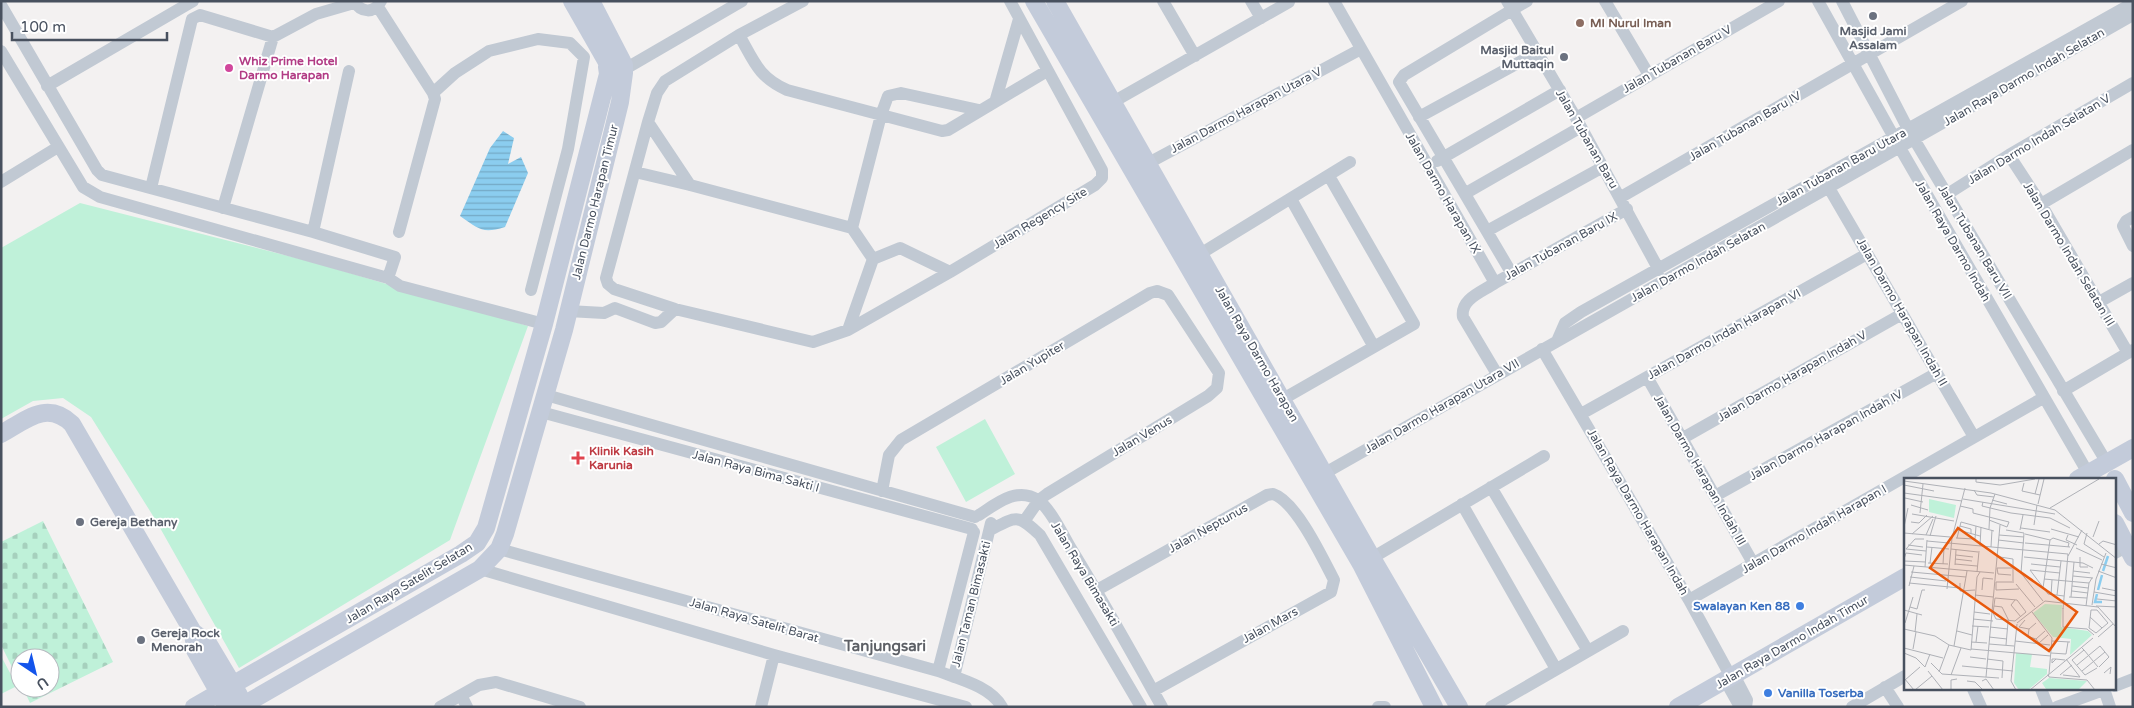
<svg xmlns="http://www.w3.org/2000/svg" width="2134" height="708" font-family="'Varela Round',sans-serif">
	<defs>
		<pattern id="cemetery-stones" width="16" height="16" patternUnits="userSpaceOnUse" patternTransform="scale(1.25)"><rect width="16" height="16" fill="#bff1d9"/><path d="M2 7V4a2 2 0 0 1 4 0v3zM10 15v-3a2 2 0 0 1 4 0v3z" fill="#a6d0bd"/></pattern>
		<pattern id="water-rules" width="6" height="5" patternUnits="userSpaceOnUse" patternTransform="scale(1.25)"><rect width="6" height="5" fill="#8bcdef"/><path d="M0 2.5h6" fill="none" stroke="#74a9c5"/></pattern>
	</defs>
	<rect width="100%" height="100%" fill="#f3f1f1"/>
	<path fill="#bff1d9" d="M80,203L316,263L528,326L450,540L239,668L155,519L91,417L63,398L33,401L1,419V248Z
		M985,419L1015,474L966,502L936,447Z
		M1,656L17,686L1,694Z"/>
	<path fill="url(#cemetery-stones)" d="M43,521L113,662L30,703L23,688H50V658H20V683L1,645V542Z"/>
	<path fill="url(#water-rules)" d="M503,131L514,138L508,164L521,157L528,173L505,227C482,234 479,229 460,216L490,148Z"/>
	<g fill="none" stroke-linecap="round" stroke-linejoin="round">
		<path stroke="#c1c9d3" stroke-width="12" d="M354,1C361,13 374,14 381,1
			M803,1L739,35L665,81L657,93L648,122L606,278L608,284L614,289L675,309L813,342L848,330L950,272L1095,185L1102,178V170L1010,1
			M1163,1L1195,56
			M1251,1L1261,18
			M1334,1L1495,283C1482,292 1460,299 1463,317L1497,374
			M1507,1L1576,118L1659,270
			M1605,1L1649,75
			M1818,1L1900,148L2088,473
			M1842,1L1908,129L2107,463
			M1,5L97,170L102,175L313,232L395,257L388,278
			M378,7L433,93L435,99L399,232
			M739,35C754,61 758,77 787,90L942,131L948,130L1047,71
			M1,51L83,187L100,197L388,278L400,286L544,324
			M625,69L742,1
			M47,86L193,1
			M433,93L455,73L489,51L538,39L570,43L584,57L568,149L531,290
			M996,99L1019,19
			M1113,102L1289,2
			M1419,117L1538,52
			M1576,118L1779,1
			M648,122L690,185
			M2009,155L2041,204L2128,353
			M1437,161L1560,90
			M1141,167L1361,49
			M635,172L690,185L852,228L873,259L848,330
			M1,182L58,147
			M151,188L192,19L200,15L273,37
			M1829,188L1974,437
			M1466,193L1581,127
			M1946,195L2009,155L2133,83
			M1621,197L1962,1
			M1291,199L1374,347
			M2041,204L2133,150
			M223,208L273,37L316,14L354,3
			M2133,217L2126,221L2123,226L2133,246
			M852,228L881,115L888,96L901,93L979,110
			M1487,231L1603,167
			M313,232L349,71
			M1200,254L1350,162
			M873,259L900,248L950,272
			M1512,274L1399,82L1404,75L1527,1
			M1495,283L1627,209
			M2099,302L2133,283
			M568,311L604,313L615,308L655,323L661,322L675,309
			M1558,339L1565,323L1581,312L2133,3
			M1542,349L1689,600L1731,677
			M1647,377L1753,563
			M2063,391L2133,350
			M546,395L975,517
			M1283,399L1414,324L1329,176
			M541,412L972,529
			M1581,414L1867,254
			M1683,438L1902,314
			M1325,473L2133,15
			M1491,487L1588,651
			M882,491L889,455L901,440L1150,293L1157,291L1168,295L1219,373L1217,388L1208,396L1047,494L1039,500L1025,520
			M1715,496L1937,373
			M1462,504L1556,669
			M979,515C996,504 1017,486 1038,500C1050,508 1063,535 1070,547C1102,599 1132,653 1162,707
			M990,530C1017,516 1018,514 1040,535L1141,707
			M499,549L938,671C959,679 990,686 1002,707
			M2115,553L2128,546
			M1372,558L1544,456
			M480,569L774,655L966,707
			M1097,590L1267,495L1273,494C1296,501 1323,559 1334,580L1331,592L1153,691
			M1689,600L2043,398
			M938,671L974,532
			M1734,675L1747,700L1746,707
			M954,677L991,523
			M1725,680L1739,705L1743,707
			M2115,686L2133,679
			M1885,687L1898,707
			M1973,689L1981,707
			M2041,689L2048,707
			M2104,689L2110,707
			M461,695L467,707
			M440,707L479,685L496,682L580,707
			M761,707L774,655
			M1378,707H1385
			M1491,707L1623,631
			M1852,707L1905,676
			M2057,707L2106,689"/>
		<path stroke="#c3cbda" stroke-width="18" d="M572,1L608,64
			M591,1L622,61
			M1034,1L1361,564L1434,707
			M1055,1L1372,558L1459,707
			M1,434C26,420 47,400 72,424L193,632L208,643L239,695
			M2078,479L2133,448
			M2115,479L2133,513
			M2115,523L2133,558
			M193,632L195,650L227,707
			M194,707L461,554L477,543L486,528L544,324L608,74L607,67L614,60L622,61L624,65V73L620,77L612,78L608,74
			M240,707L480,569L499,549L505,534L564,330L620,102L624,73
			M1678,707L1905,577"/>
	</g>
	<g fill="#6b7280" stroke="#fff" stroke-width="2">
		<circle cx="1873" cy="16" r="5"/>
		<circle cx="1564" cy="57" r="5"/>
		<circle cx="80" cy="522" r="5"/>
		<circle cx="141" cy="640" r="5"/>
	</g>
	<circle fill="#8d6e63" stroke="#fff" stroke-width="2" cx="1580" cy="23" r="5"/>
	<circle fill="#d1479c" stroke="#fff" stroke-width="2" cx="229" cy="68" r="5"/>
	<path fill="#e0444e" stroke="#fff" stroke-width="2" d="M575.5 450.5h5v5h5v5h-5v5h-5v-5h-5v-5h5z"/>
	<g fill="#3f7fe0" stroke="#fff" stroke-width="2">
		<circle cx="1800" cy="606" r="5"/>
		<circle cx="1768" cy="693" r="5"/>
	</g>
	<g text-anchor="middle" dominant-baseline="central" stroke-width="4" stroke-linejoin="round" paint-order="stroke">
		<g font-size="12" font-weight="bold" fill="#785e54" stroke="#fff" text-anchor="start">
			<text x="1590" y="23">MI Nurul Iman</text>
		</g>
		<g font-size="12" font-weight="bold" fill="#5b616d" stroke="#fff" text-anchor="start">
			<text x="1873" y="31" text-anchor="middle">Masjid Jami<tspan x="1873" dy="14">Assalam</tspan></text>
			<text x="1554" y="50" text-anchor="end">Masjid Baitul<tspan x="1554" dy="14">Muttaqin</tspan></text>
			<text x="90" y="522">Gereja Bethany</text>
			<text x="151" y="633">Gereja Rock<tspan x="151" dy="14">Menorah</tspan></text>
		</g>
		<g font-size="12" fill="#48515f" stroke="#fff">
			<text transform="translate(1677 59) rotate(-30)">Jalan Tubanan Baru V</text>
			<text transform="translate(2024 77) rotate(-30)">Jalan Raya Darmo Indah Selatan</text>
			<text transform="translate(1246 110) rotate(-28)">Jalan Darmo Harapan Utara V</text>
			<text transform="translate(1745 126) rotate(-30)">Jalan Tubanan Baru IV</text>
			<text transform="translate(1587 139) rotate(60)">Jalan Tubanan Baru</text>
			<text transform="translate(2039 139) rotate(-31)">Jalan Darmo Indah Selatan V</text>
			<text transform="translate(1841 167) rotate(-29)">Jalan Tubanan Baru Utara</text>
			<text transform="translate(1443 193) rotate(60)">Jalan Darmo Harapan IX</text>
			<text transform="translate(595 202) rotate(-76)">Jalan Darmo Harapan Timur</text>
			<text transform="translate(1040 218) rotate(-31)">Jalan Regency Site</text>
			<text transform="translate(1953 241) rotate(60)">Jalan Raya Darmo Indah</text>
			<text transform="translate(1975 242) rotate(59)">Jalan Tubanan Baru VII</text>
			<text transform="translate(1561 246) rotate(-29)">Jalan Tubanan Baru IX</text>
			<text transform="translate(2069 254) rotate(59)">Jalan Darmo Indah Selatan III</text>
			<text transform="translate(1698 262) rotate(-29)">Jalan Darmo Indah Selatan</text>
			<text transform="translate(1902 312) rotate(60)">Jalan Darmo Harapan Indah II</text>
			<text transform="translate(1724 334) rotate(-29)">Jalan Darmo Indah Harapan VI</text>
			<text transform="translate(1257 354) rotate(60)">Jalan Raya Darmo Harapan</text>
			<text transform="translate(1032 363) rotate(-31)">Jalan Yupiter</text>
			<text transform="translate(1792 376) rotate(-30)">Jalan Darmo Harapan Indah V</text>
			<text transform="translate(1442 406) rotate(-30)">Jalan Darmo Harapan Utara VII</text>
			<text transform="translate(1826 435) rotate(-29)">Jalan Darmo Harapan Indah IV</text>
			<text transform="translate(1142 436) rotate(-31)">Jalan Venus</text>
			<text transform="translate(1700 470) rotate(60)">Jalan Darmo Harapan Indah III</text>
			<text transform="translate(756 471) rotate(15)">Jalan Raya Bima Sakti I</text>
			<text transform="translate(1638 512) rotate(60)">Jalan Raya Darmo Harapan Indah</text>
			<text transform="translate(1208 528) rotate(-29)">Jalan Neptunus</text>
			<text transform="translate(1814 529) rotate(-30)">Jalan Darmo Indah Harapan I</text>
			<text transform="translate(1085 574) rotate(59)">Jalan Raya Bimasakti</text>
			<text transform="translate(409 583) rotate(-31)">Jalan Raya Satelit Selatan</text>
			<text transform="translate(971 604) rotate(-76)">Jalan Taman Bimasakti</text>
			<text transform="translate(754 620) rotate(16)">Jalan Raya Satelit Barat</text>
			<text transform="translate(1270 625) rotate(-29)">Jalan Mars</text>
			<text transform="translate(1792 642) rotate(-30)">Jalan Raya Darmo Indah Timur</text>
		</g>
		<g font-size="12" font-weight="bold" fill="#b23c85" stroke="#fff" text-anchor="start">
			<text x="239" y="61">Whiz Prime Hotel<tspan x="239" dy="14">Darmo Harapan</tspan></text>
		</g>
		<g font-size="12" font-weight="bold" fill="#be3a42" stroke="#fff" text-anchor="start">
			<text x="589" y="451">Klinik Kasih<tspan x="589" dy="14">Karunia</tspan></text>
		</g>
		<g font-size="12" font-weight="bold" fill="#366cbe" stroke="#fff" text-anchor="end">
			<text x="1790" y="606">Swalayan Ken 88</text>
			<text x="1778" y="693" text-anchor="start">Vanilla Toserba</text>
		</g>
		<g font-size="15" font-weight="bold" fill="#5d6066" stroke="#fff">
			<text x="885" y="646">Tanjungsari</text>
		</g>
	</g>
	<g transform="translate(1904 478)">
		<rect width="212" height="212" fill="#f3f1f1"/>
		<path d="M25,21L52,27L50,40L25,34ZM141,126L158,127L157,149L184,153L188,157L166,177L167,161L149,159L129,135ZM112,175L128,176L126,189L143,191V196L124,212H115L110,205ZM145,200L183,203L174,212L142,211L138,205Z" fill="#bff1d9"/>
		<path fill="none" stroke="#8bcdef" stroke-width="2.5" d="M199,93L204,78M194,112L198,97M193,116L191,124H198"/>
		<path fill="none" stroke="#afb1b7" stroke-width="1" d="M72,1V4L96,7L131,1M0,3L87,15L151,32L213,81M120,5L118,13L136,17M0,7L30,13M70,12L73,17L90,19M0,15L58,23M131,16L135,1M1,20L19,24M59,21L151,36M88,22L103,26M79,24L78,28L107,35L146,40L166,50M134,26L140,1M7,27L24,32M56,28L69,31V35M146,30L195,1M16,35L19,6M69,35L105,44L103,49L85,42M8,36L50,43M7,44L15,45L23,37M130,47L133,27M56,48L67,51V56M0,49L4,30M117,50L146,54M85,51L86,30L91,16M147,51L175,59M54,52L76,58M102,52L120,55L117,95L139,123M116,52L119,37M0,55L46,59M183,55L180,66L200,79M8,56L29,38M121,56L146,62M22,57L29,41M95,57L120,59M164,57L162,62L173,67M26,58L32,38M189,59L195,43M52,60L71,61L72,48M53,60L57,44L90,53M94,62L120,65M23,63L164,76L159,131M121,65L166,69M195,66L199,63L213,67M4,67L19,69M76,68L77,49M23,69L45,71M87,69L88,52M172,70L198,82M2,71L11,61H20M2,71L22,73M47,71L74,74M52,77L69,79M164,78L178,52M96,79L109,81V105M120,79L179,85L189,90M176,79V89H184M0,81L2,75L18,77M51,81L68,83M0,83L22,84M24,85L44,86M26,85L28,69M39,86L40,70M51,86L73,88M127,86L156,89M197,86L213,90M0,87L90,95M51,87L52,72M21,89L23,62M126,92L144,116L160,118M126,92L156,95M169,93L186,95M194,93L213,100M7,94L62,99M73,94L75,73M107,97L94,96L93,90H108M169,98L189,100M6,99L42,103M140,101L185,105L188,100M108,104H92V112L115,111M5,105L56,110M56,105V113L71,112M112,106L131,129M5,108L10,88M168,108L184,110M139,110L146,62L149,60L165,65L164,69M198,110L213,113M43,111L48,60L61,10M78,112L79,100L89,101M168,113L184,115M190,114L213,118M71,117L89,119M147,117L148,102M153,117L157,83M165,119L183,120M167,119L170,84M91,120L113,122L122,134L111,143L92,141L89,135ZM193,121L213,123M111,122L107,127L117,139M188,127L192,101L202,75M90,128L98,129L105,143M182,128L185,105M192,128L213,129M6,129L13,131L18,112H21M159,130V149L183,151L190,157M0,132L18,137M187,132H193L204,145L192,155L185,150ZM70,134L86,136M128,134L148,160L145,196M186,139L198,150M69,141L89,143M121,142L115,149L125,151M1,145L9,119M113,145L141,123L194,129L213,150M68,148L85,149M86,149L104,151M0,151L31,158L45,167L67,172M53,153L68,157M11,154L13,136M124,158L125,151L132,145M85,159L103,161M126,159L132,161L141,153M194,159L209,146M132,161L135,165L144,157M111,163L146,167M148,163L166,164M67,164L83,165M72,164L74,148M85,166L110,168M102,167L104,144M50,168L63,93M177,169L180,172L168,182L181,197L193,190M0,170L39,180M9,171L12,154M67,171L147,178M67,172L73,99L76,94M180,172L194,189M0,175L12,180L21,189L26,176M147,175L162,176L164,164M66,179L82,181M83,181L99,183L98,200M152,181H148V185L152,181L161,182M162,181L176,199M27,185L38,196L95,200M173,187L196,168L205,179L195,189M58,188L109,193M24,193L39,212M178,193L201,174M35,194L45,167M200,195L207,189L206,196M144,196L145,199L183,202L191,212M47,197L57,170M156,197L168,187M159,197L176,199M82,199L96,47M0,200L10,212M1,202L16,189M63,203L71,204L78,211M78,203L82,201L90,212M11,212L28,198M47,212V202L53,201M112,212L107,203L113,146M126,212L189,160"/>
		<path fill="#e8590c" fill-opacity="0.15" stroke="#e8590c" stroke-width="2.5" d="M54,50L173,134L145,173L26,90Z"/>
		<rect width="212" height="212" fill="none" stroke="#48515f" stroke-width="2.5"/>
	</g>
	<rect width="2134" height="708" fill="none" stroke="#48515f" stroke-width="5"/>
	<g transform="translate(35 673) rotate(145)"><circle r="24" fill="#ffffff" stroke="#b6b9bf"/>
	<path d="M0-4L9 19L0 12L-9 19Z" fill="#1354eb"/>
	<text y="-8" font-size="14" font-weight="bold" text-anchor="middle" fill="#48515f">U</text>
	</g>
	<path d="M12 32v8h155v-8" fill="none" stroke="#48515f" stroke-width="2.5"/>
	<text x="20" y="32" font-size="15" fill="#48515f" stroke="#ffffff" stroke-width="4" paint-order="stroke">100 m</text>
</svg>
